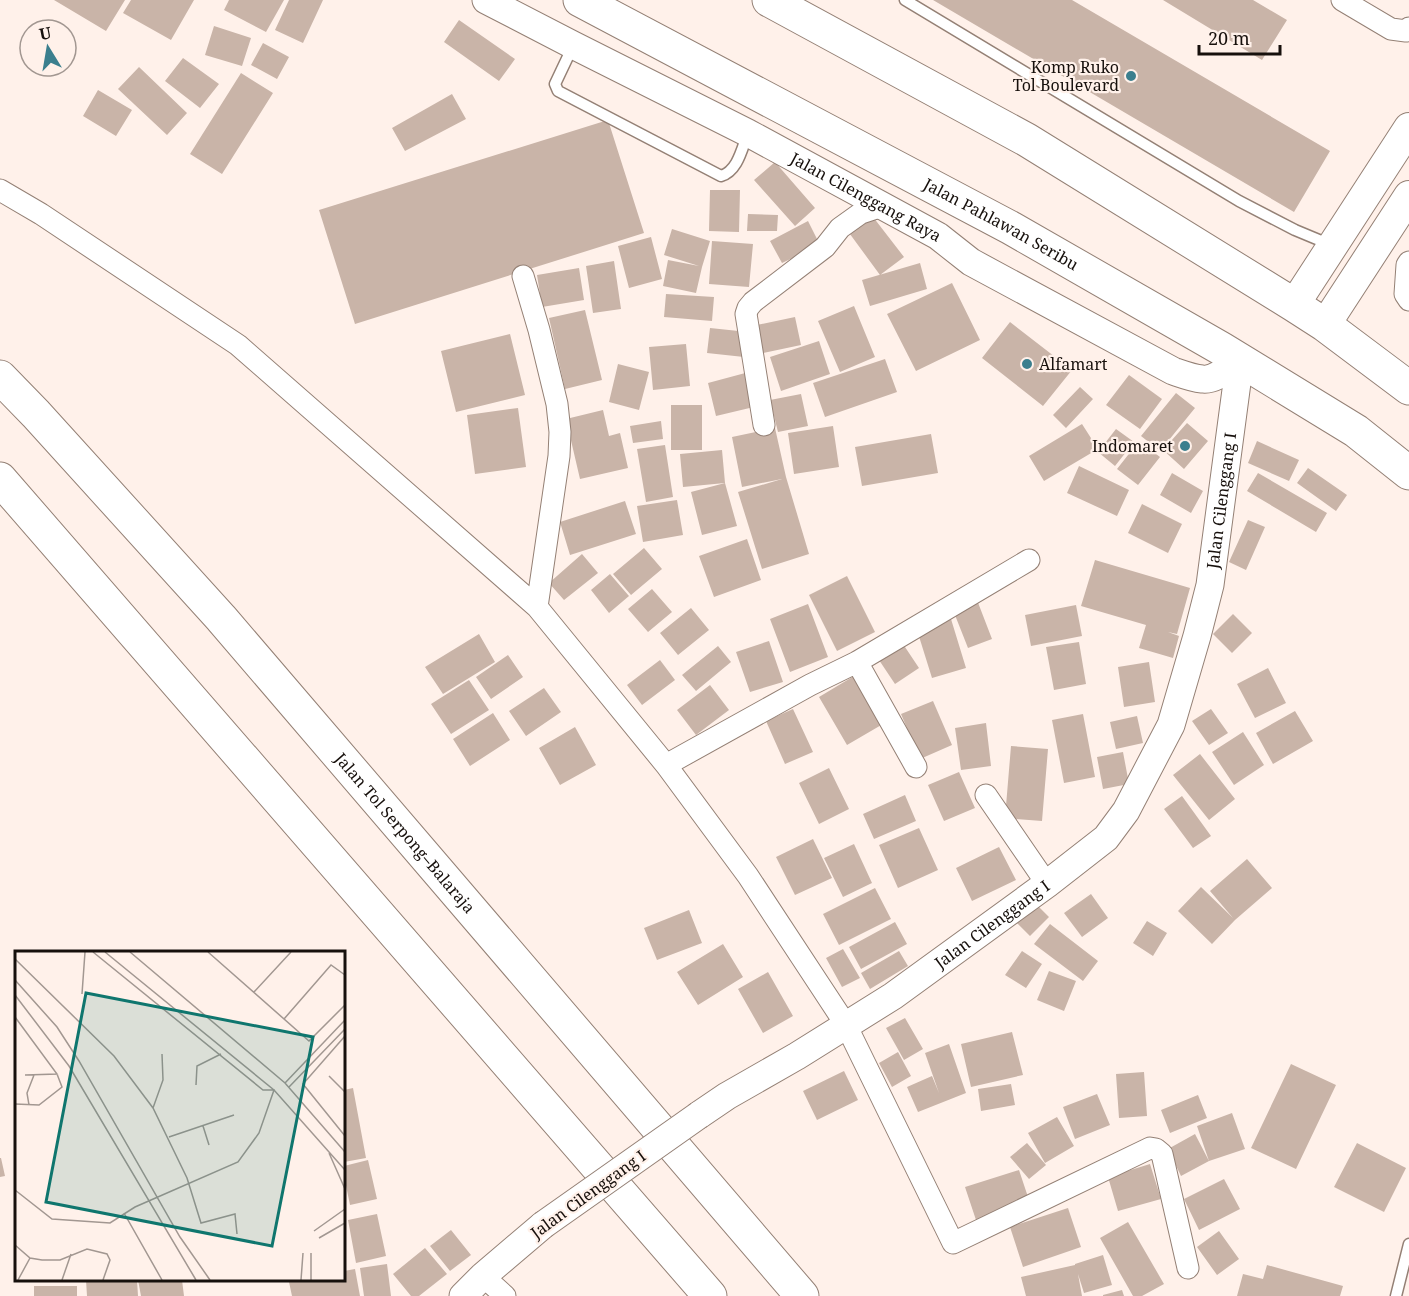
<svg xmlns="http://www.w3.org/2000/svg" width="1409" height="1296" font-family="'Noto Serif',serif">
	<rect width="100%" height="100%" fill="#fff1ea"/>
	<path fill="#c9b4a8" d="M54,0H125L106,31Z
		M131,0H194L171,40L123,13Z
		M229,0H284L266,32L224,10Z
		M289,0H323L303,43L275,30Z
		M933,0H1072L1330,151L1294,212Z
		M1163,0H1253L1287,20L1262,60Z
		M459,20L515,59L499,81L444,42Z
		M214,26L251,38L242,66L205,55Z
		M263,43L289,57L277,79L251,65Z
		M183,58L219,84L200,108L165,81Z
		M139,67L187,113L167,135L118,89Z
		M241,73L273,93L222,174L190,154Z
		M98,90L132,110L116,136L83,116Z
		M452,94L466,119L405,151L392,128Z
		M608,120L644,233L355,324L319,210Z
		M775,162L815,208L795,226L754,180Z
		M710,190H740L739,232L709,231Z
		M870,213L904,257L880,275L847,230Z
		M748,214L778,215L777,231H747Z
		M808,221L820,245L782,263L770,241Z
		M672,229L710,241L702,267L696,293L663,286L668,260L699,266L664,255Z
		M651,237L662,279L629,288L618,246Z
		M712,241L753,244L749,287L709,284Z
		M614,261L621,309L593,313L586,266Z
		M920,263L927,289L870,306L862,280Z
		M579,268L584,300L542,307L537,275Z
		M952,283L980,340L916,371L887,314Z
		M666,294L714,297L712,321L664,317Z
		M854,306L875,357L840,372L818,321Z
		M585,310L602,380L565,389L549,318Z
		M795,317L801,345L759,354L752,326Z
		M1010,322L1072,370L1043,406L982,358Z
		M710,328L748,332L744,357L707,353Z
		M510,334L525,395L456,412L441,351Z
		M819,341L830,374L781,391L770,357Z
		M686,344L690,386L653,390L649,347Z
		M885,359L897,392L825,417L813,383Z
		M618,364L649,372L639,410L609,402Z
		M749,372L758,406L716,416L708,383Z
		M1129,375L1162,399L1140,429L1106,405Z
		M1080,387L1093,399L1066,428L1053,415Z
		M1176,393L1195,408L1160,451L1141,436Z
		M801,394L808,426L778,432L770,400Z
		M671,405H702V450H671Z
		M518,408L526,467L475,474L467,415Z
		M603,410L609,436L620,433L628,468L580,479L566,419Z
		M661,421L663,439L633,443L630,426Z
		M1187,423L1208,441L1184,469L1163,450Z
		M1082,424L1098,449L1044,481L1029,456Z
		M833,426L839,467L794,474L788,433Z
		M775,428L786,477L809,554L762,569L738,492L782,479L742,487L732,437Z
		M1116,429L1134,442L1115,466L1098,452Z
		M931,434L938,473L862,486L855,447Z
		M1139,441L1160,457L1138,485L1117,469Z
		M1257,441L1299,460L1289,481L1248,463Z
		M665,445L673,497L646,502L637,449Z
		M722,450L725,483L683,487L680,454Z
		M1079,466L1129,490L1117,516L1067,493Z
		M1308,468L1347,495L1336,511L1297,483Z
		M1172,473L1203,491L1191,513L1160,495Z
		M1258,473L1327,513L1316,532L1247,491Z
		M725,483L737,526L702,535L691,492Z
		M677,500L683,535L643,542L637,506Z
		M625,501L636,534L570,555L560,522Z
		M1142,504L1182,524L1168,553L1128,533Z
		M1248,520L1265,527L1246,570L1229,562Z
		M747,539L761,580L714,597L699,556Z
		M644,548L662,569L631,595L613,574Z
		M582,554L598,573L564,600L549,583Z
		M1095,560L1190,588L1177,634L1168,632L1179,636L1173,658L1139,648L1146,625L1081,606Z
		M610,574L629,596L609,613L591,590Z
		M847,576L875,632L837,651L809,595Z
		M652,589L672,612L648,632L628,609Z
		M977,600L992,639L968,648L953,610Z
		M808,604L828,657L790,672L770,619Z
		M1076,605L1082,636L1031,646L1025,615Z
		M691,608L709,630L678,655L660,633Z
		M1233,614L1252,633L1232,653L1213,634Z
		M951,619L966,668L932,678L917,630Z
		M479,634L495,662L443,694L425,667Z
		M769,641L783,682L750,692L736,652Z
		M901,641L919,668L895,684L877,657Z
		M1079,642L1086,684L1054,690L1046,647Z
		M718,646L731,662L696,691L682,675Z
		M508,655L523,677L491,699L476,677Z
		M660,660L675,680L642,705L627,685Z
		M1149,662L1155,702L1124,707L1118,667Z
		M1268,668L1286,703L1255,718L1237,684Z
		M854,676L883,724L847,745L819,697Z
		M469,680L489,710L451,734L431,704Z
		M710,685L729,710L696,735L677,710Z
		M544,688L561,712L526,736L509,711Z
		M933,701L952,745L920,759L901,714Z
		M793,709L813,752L785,764L766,721Z
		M1211,709L1228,733L1209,745L1192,721Z
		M1295,711L1313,741L1273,764L1256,733Z
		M493,713L510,740L470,766L453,739Z
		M1083,714L1095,777L1064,783L1052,720Z
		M1137,716L1143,743L1116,749L1110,722Z
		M986,723L991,766L961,770L955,728Z
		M575,727L596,765L560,785L539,748Z
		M1243,732L1264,765L1234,785L1212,752Z
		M1011,746L1048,749L1042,821L1005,818Z
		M1123,752L1129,784L1103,789L1097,757Z
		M1200,754L1235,799L1209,820L1173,775Z
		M829,768L849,809L819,824L799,783Z
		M959,772L975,808L944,821L928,785Z
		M905,795L916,821L874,839L863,814Z
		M1182,796L1211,836L1193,848L1164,809Z
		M919,828L938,870L898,888L879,845Z
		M813,839L832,878L795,895L776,857Z
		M854,844L872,883L843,897L824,858Z
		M999,847L1016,880L972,901L956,868Z
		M1247,859L1272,888L1235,920L1212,944L1178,911L1201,887L1233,918L1210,891Z
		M875,888L891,919L839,945L823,914Z
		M1091,894L1108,918L1082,937L1064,913Z
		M1035,903L1049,917L1030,936L1016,922Z
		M689,910L702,943L657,960L644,928Z
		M1147,921L1167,933L1153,956L1133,943Z
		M895,922L907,944L861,969L849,947Z
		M1050,924L1098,961L1083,981L1034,944Z
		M723,944L743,977L698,1005L677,972Z
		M843,949L860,978L842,987L826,958Z
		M899,951L908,966L870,989L861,973Z
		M1022,951L1042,964L1026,988L1005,975Z
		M1049,971L1076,981L1064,1011L1037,1000Z
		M768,972L793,1016L763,1033L738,989Z
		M905,1018L923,1049L904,1060L886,1028Z
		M1012,1032L1023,1075L971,1087L961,1044Z
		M949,1044L966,1093L918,1112L907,1087L932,1076L939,1093L925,1053Z
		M898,1052L911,1076L892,1087L879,1063Z
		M1291,1064L1336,1085L1296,1169L1251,1148Z
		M844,1071L858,1100L817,1120L803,1091Z
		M1144,1072L1147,1116L1119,1118L1116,1074Z
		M1011,1084L1015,1105L981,1111L978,1089Z
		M353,1088L366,1158L344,1162V1090Z
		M1097,1094L1110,1125L1075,1139L1063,1107Z
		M1198,1095L1207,1118L1170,1133L1161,1110Z
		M1232,1113L1245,1149L1209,1161L1181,1176L1168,1149L1195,1134L1209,1161L1197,1126Z
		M1057,1117L1074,1146L1045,1163L1028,1133Z
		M1027,1143L1046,1165L1029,1179L1010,1157Z
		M1357,1143L1406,1168L1384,1212L1334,1187Z
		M0,1158H1L5,1176L0,1177Z
		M368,1160L377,1199L350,1205L344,1176V1166Z
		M1150,1164L1161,1199L1118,1211L1108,1177Z
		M1019,1170L1030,1203L976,1220L965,1187Z
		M1224,1179L1240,1209L1199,1230L1184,1199Z
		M1068,1208L1081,1247L1023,1267L1010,1227Z
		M377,1214L386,1256L356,1263L348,1220Z
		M1128,1222L1164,1284L1142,1296H1133L1100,1238Z
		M451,1230L471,1255L450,1271L430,1246Z
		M1219,1231L1239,1259L1217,1275L1197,1247Z
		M425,1248L447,1274L419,1296H411L393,1274Z
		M1103,1255L1112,1285L1084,1293L1078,1274L1082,1296H1026L1021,1277L1075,1265V1264Z
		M387,1264L391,1296H364L360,1268Z
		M1267,1265L1343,1286L1340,1296H1237L1243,1274L1263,1279Z
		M355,1269L360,1296H292L289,1282L300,1280H344V1271Z
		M86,1280H137L138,1296H87Z
		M138,1280H182L184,1296H141Z
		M34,1286H77V1296H34Z
		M1122,1290L1124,1296H1103V1295Z"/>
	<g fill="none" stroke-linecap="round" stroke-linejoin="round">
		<defs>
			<path id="service" d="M905,0L1239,201L1295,230L1331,245
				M573,46L555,84L558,91L721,176C738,171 742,148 748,133
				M1396,1296L1409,1244"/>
			<path id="minor" d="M1342,0L1391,29L1406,31L1409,28
				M0,190L41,214L238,345L537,607L666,765L748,876L821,987L846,1025L953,1243L1150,1148L1156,1149L1162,1154L1188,1268
				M1409,262L1407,265L1405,294L1409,300
				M523,276L539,330L557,404L560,432L559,456L537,607
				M764,425L746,314L748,308L753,302L825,247L840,228L861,213L882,206
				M857,662L916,767
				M666,765L810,685L857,662L1029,560
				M986,795L1047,884
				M483,1276L505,1296"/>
			<g id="tertiary">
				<path id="s1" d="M486,0L573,45L748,133L938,236L971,262L1173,371C1182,374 1192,378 1202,379C1216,381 1229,367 1240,360"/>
				<path id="s2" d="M699,1115L727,1096L797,1056L893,996L1047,884L1106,838L1126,811L1171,725L1197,636L1210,585L1240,360"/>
				<path d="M463,1296L483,1276L543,1225"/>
			</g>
			<path id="secondary" d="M1294,305L1409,128
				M1325,325L1409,196"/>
			<g id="primary">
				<path id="s3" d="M580,0L1011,228L1222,349L1356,431L1409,473"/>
				<path d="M769,0L1027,140L1294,305L1325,325L1409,388"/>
			</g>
			<g id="motorway">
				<path id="s4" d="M0,377L36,414L221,618L802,1296"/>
				<path d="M0,479L710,1296"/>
			</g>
		</defs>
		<use href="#service" stroke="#948075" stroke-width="13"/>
		<use href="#minor" stroke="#948075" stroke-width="23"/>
		<use href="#tertiary" stroke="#948075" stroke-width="29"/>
		<use href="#secondary" stroke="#948075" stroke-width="32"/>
		<use href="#primary" stroke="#948075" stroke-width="35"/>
		<use href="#motorway" stroke="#948075" stroke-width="35"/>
		<use href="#service" stroke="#fff" stroke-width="10"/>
		<use href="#minor" stroke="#fff" stroke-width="21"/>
		<use href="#tertiary" stroke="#fff" stroke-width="27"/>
		<use href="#secondary" stroke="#fff" stroke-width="30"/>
		<use href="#primary" stroke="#fff" stroke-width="33"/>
		<use href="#motorway" stroke="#fff" stroke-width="33"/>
		<defs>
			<path id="tertiary-bridge" d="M543,1225L699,1115"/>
		</defs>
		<use href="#tertiary-bridge" stroke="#948075" stroke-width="29" stroke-linecap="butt"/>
		<use href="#tertiary-bridge" stroke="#fff" stroke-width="27"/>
	</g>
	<g fill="#3b7f8e" stroke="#fff1ea" stroke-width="2">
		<circle cx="1131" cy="76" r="6"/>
		<circle cx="1027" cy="364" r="6"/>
		<circle cx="1185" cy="446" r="6"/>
	</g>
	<g text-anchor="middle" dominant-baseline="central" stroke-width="4.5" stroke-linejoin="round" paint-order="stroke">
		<g font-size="16" fill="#17100c" stroke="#fff1ea" text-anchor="end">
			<text x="1119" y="67">Komp Ruko<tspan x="1119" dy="18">Tol Boulevard</tspan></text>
			<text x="1039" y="364" text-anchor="start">Alfamart</text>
			<text x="1173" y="446">Indomaret</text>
		</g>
		<g font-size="16" fill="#17100c" stroke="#fff1ea">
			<text stroke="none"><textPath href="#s1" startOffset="428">Jalan Cilenggang Raya</textPath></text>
			<text stroke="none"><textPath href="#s3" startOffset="477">Jalan Pahlawan Seribu</textPath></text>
			<text stroke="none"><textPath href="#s2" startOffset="854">Jalan Cilenggang I</textPath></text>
			<text stroke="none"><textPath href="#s4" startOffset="610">Jalan Tol Serpong–Balaraja</textPath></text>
			<text stroke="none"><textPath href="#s2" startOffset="350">Jalan Cilenggang I</textPath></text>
			<text transform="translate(588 1194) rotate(-36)">Jalan Cilenggang I</text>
		</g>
	</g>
	<g transform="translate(15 951)">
		<rect width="330" height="330" fill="#fff1ea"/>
		<path fill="none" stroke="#a29791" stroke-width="1.5" d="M90,1L259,139L330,219M115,1L270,132L330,201M193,1L294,90L330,54M0,8L99,105L138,157L172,227L186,272L220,263L222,283M0,29L42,76L64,110L165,286L195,329M239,41L276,1M67,43L70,1M0,44L54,115L181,329M0,66L42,123L10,124M269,68L316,14L330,24M330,85L288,133L330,185M314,125L330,141M270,132L330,69M181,134L182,115L206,103M274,136L330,78M0,153L24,154L47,136L42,123M14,154L12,142L19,124M138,157L148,129L147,103M188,175L194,194M154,186L219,164M314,202L330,238M0,239L37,268L95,272L120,256L223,211L244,182L259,139H248L78,1M109,262L147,329M299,280L330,258M304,287L330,272M0,294L15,307L27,309H45L72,298L92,303L95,309L88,329M3,329L15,307M47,329L56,303M286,329L288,302M296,329V302"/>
		<path fill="#0f766e" fill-opacity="0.15" stroke="#0f766e" stroke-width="3" d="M71,42L298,86L257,295L31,251Z"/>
		<rect width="330" height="330" fill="none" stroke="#17100c" stroke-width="3"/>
	</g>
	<g transform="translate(48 48) rotate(349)"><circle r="28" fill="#fff1ea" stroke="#a29791" stroke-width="1.5"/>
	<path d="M0-4.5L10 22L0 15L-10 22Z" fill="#3b7f8e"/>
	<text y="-9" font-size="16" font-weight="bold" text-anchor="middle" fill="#17100c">U</text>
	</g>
	<path d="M1199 45v9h81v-9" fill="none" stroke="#17100c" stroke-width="3"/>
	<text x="1208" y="45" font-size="18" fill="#17100c" stroke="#fff1ea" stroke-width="4.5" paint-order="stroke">20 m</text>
</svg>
